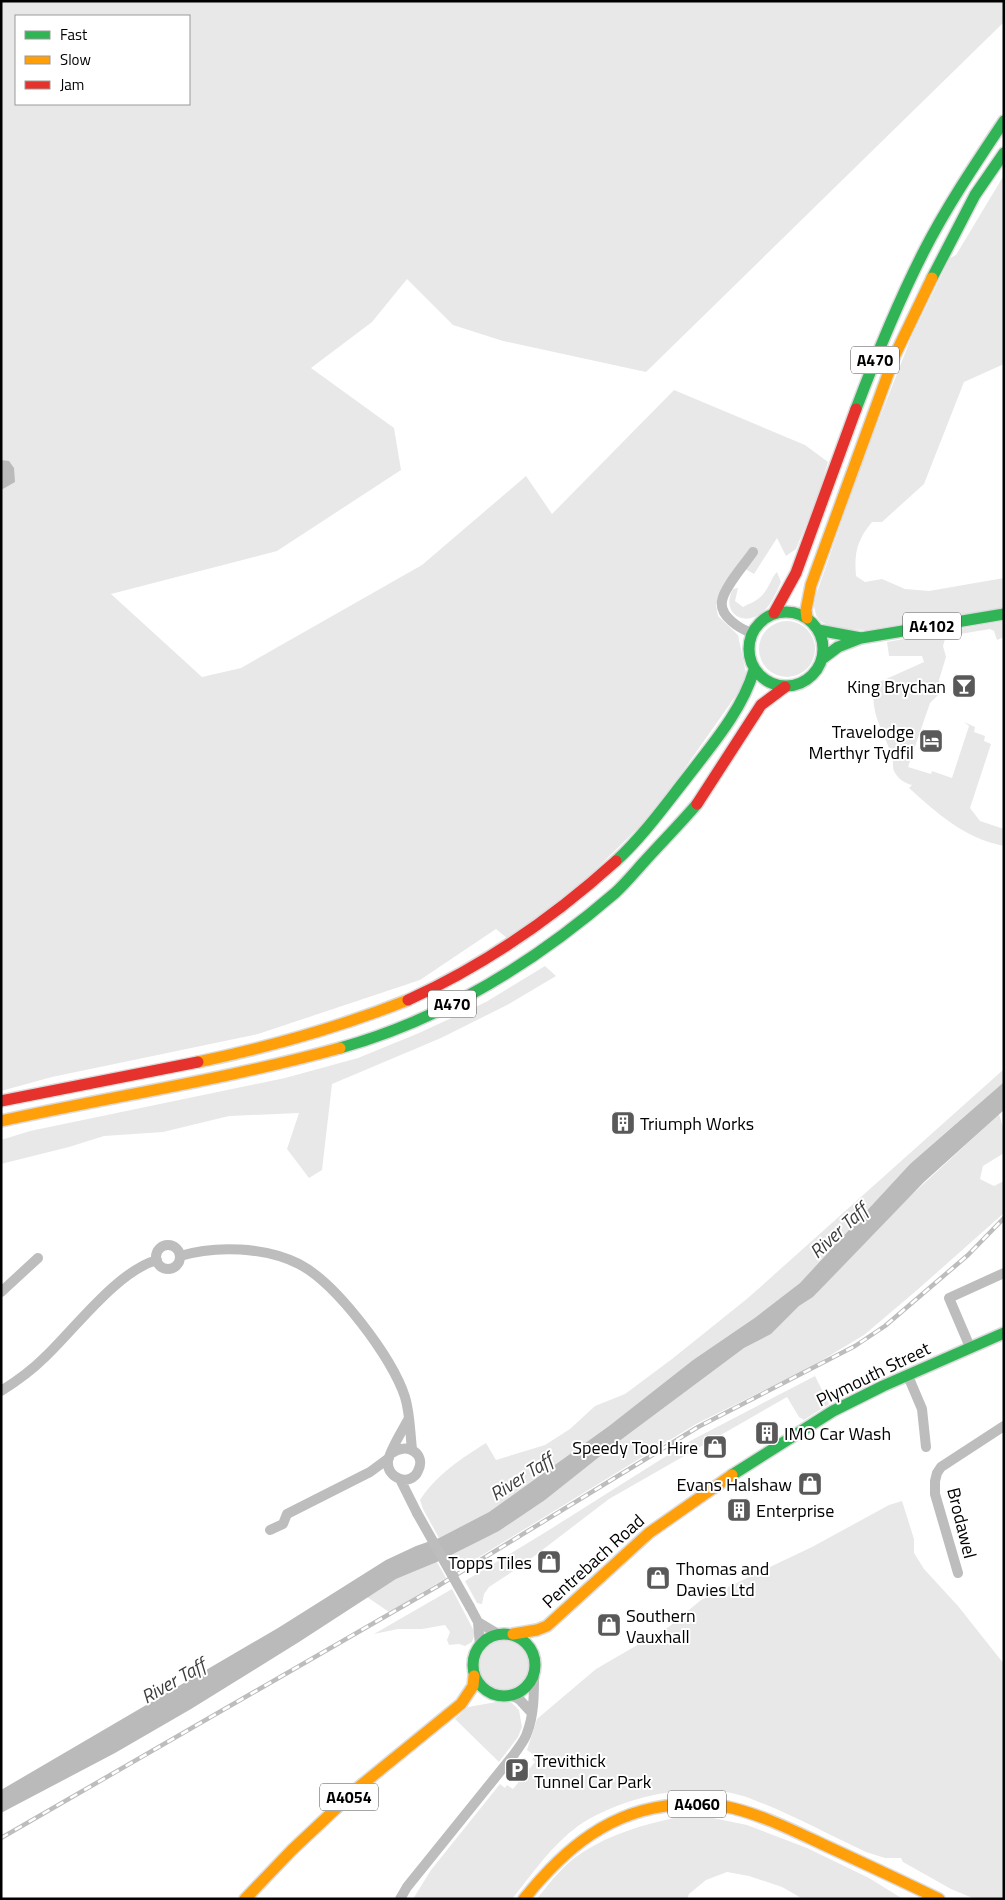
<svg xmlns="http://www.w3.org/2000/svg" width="1005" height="1900" font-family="'Titillium Web',sans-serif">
	<rect width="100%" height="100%" fill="#fff"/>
	<path fill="#e8e8e8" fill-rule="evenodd" d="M1,1H1004V22L646,372L503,341L453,325L407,279L372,322L311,368L394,428L401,470L277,551L111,594L202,677L241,668L422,565L526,476L552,514L674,390L805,445L828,462L818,496L796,549L786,556L777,538L754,574L740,566L719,595L716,605L718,616L738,635L746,673L739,691L678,778L640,826L586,879L508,939L496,929L420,980L258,1034L52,1077L1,1091ZM16,16H189V104H16Z
		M1004,175V364L964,382L924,484L882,522H872C857,540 854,553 856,576L865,582L882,579L905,589L929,591L1004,578V608L866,630L841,629L829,626L820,621L816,615L814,606L816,595L862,463L911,338L950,258L956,255Z
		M777,572L781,582C777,591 771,605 763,612C744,628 720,613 733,589L738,588L735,601L743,607C751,603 759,600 764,593C770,586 771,578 777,572Z
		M759 649a28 28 0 1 1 56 0a28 28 0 1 1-56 0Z
		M1004,621V637L997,640L994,631L990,629L948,636L945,639L943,646L946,657L939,680V694L930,703L908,767L931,774L932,771L952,778L969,726L964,722L975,727L974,732L985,736L984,741L991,744L970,808L980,821L1004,829V846C964,838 938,814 909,788L912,785C904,783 898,779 894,771C892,767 894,761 892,756C884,731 868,711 875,684L924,662L922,656H889L887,642Z
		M545,966L556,976L507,1005L441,1038L332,1084L322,1170L309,1178L287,1149L299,1113L229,1116L163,1132L104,1136L69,1147L1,1164V1140L30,1131L285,1078L358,1058L419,1033L486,1002Z
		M1004,1069V1082L910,1164L800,1283L756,1317L693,1360L609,1426L489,1512L439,1538L423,1509L420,1500C436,1475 462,1458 486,1443L496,1460L545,1445L570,1429L595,1406L625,1394L672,1359L748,1298Z
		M999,1114L1004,1131V1153L983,1166L980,1179L994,1186L1004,1181V1213L916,1291L864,1335L809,1368L696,1424L458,1570L449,1554L499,1531L545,1500L618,1442L744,1348L771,1334L799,1306L813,1297L891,1214Z
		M815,1376L829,1404L804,1420L799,1417L787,1397L609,1499L524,1564L489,1587L484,1594L482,1604L477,1603L465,1581L549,1530L690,1441Z
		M902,1501L914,1539V1553L924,1569L958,1606L1004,1664V1899H975L951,1889L903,1862L901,1858H885L866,1852C827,1834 789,1813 749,1798C698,1779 622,1796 578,1826C552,1845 532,1874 512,1899H413L431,1870L500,1784L505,1788L507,1785L513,1789L535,1762L532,1759L535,1756L527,1750L537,1719L596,1669L670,1626L701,1600L812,1547L889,1505Z
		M437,1562L446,1578L389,1612L367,1597L396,1579Z
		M452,1589L475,1633L472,1642L465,1646L459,1644L449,1645L447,1640L450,1632L445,1625L422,1629H398L374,1634Z
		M479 1665a25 25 0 1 1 50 0a25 25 0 1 1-50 0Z
		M502,1701L512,1703L519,1710L522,1727L518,1737L499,1762L455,1719L468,1707Z
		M674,1818H713L747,1825L807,1848L869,1878L903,1899H803L782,1887L749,1876L727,1872L706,1880L689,1894L687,1899H537C550,1882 565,1863 583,1852C611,1834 642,1825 674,1818Z"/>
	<path fill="#bababa" d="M1,460L9,461L14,468L15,482L1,490Z
		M1004,1082V1110L924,1182L813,1297L799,1306L771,1334L744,1348L618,1442L545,1500L499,1531L437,1562L396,1579L299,1642L191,1709L115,1753L1,1813V1790L278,1628L386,1560L416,1546L439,1538L489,1512L609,1426L693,1360L756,1317L800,1283L910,1164Z"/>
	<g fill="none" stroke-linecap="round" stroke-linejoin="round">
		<defs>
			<path id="fast" d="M932,278L975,195L1004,153
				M856,409C876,356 898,302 924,251C947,206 976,163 1004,121
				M749 649a37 37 0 1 1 74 0a37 37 0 1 1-74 0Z
				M818,630L861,638
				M822,659L838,647L861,638L1004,614
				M616,861C642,837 663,808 685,780C711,746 742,711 754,670
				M340,1048C444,1019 534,963 615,893C625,884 634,873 643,863C661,843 680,824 697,804
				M732,1475L833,1411L883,1386L1004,1333
				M473 1665a31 31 0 1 1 62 0a31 31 0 1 1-62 0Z"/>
			<path id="slow" d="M807,618L806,610L811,585L895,355L932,278
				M198,1062C270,1047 340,1027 408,1000
				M1,1121C114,1096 228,1079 340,1048
				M513,1634L537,1630L547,1626L649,1533L732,1475
				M245,1899L292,1850L359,1787L461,1704L473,1686L474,1676
				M524,1899C564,1849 611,1809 677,1805C692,1804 708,1803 723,1806C758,1813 790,1829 822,1844C861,1862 900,1880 939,1899"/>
			<path id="jam" d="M774,613L796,573L856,409
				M697,804L761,705L785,687
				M408,1000C485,965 553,918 616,861
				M1,1101L198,1062"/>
		</defs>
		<use href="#fast" stroke="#dbdbdb" stroke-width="14"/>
		<use href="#slow" stroke="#dbdbdb" stroke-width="14"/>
		<use href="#jam" stroke="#dbdbdb" stroke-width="14"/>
		<path stroke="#bdbdbd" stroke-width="10" d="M752,633C740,629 719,616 722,601C724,587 745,564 753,552
			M156 1257a12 12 0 1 1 24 0a12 12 0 1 1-24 0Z
			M180,1256C216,1245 265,1247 299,1264C336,1283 392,1357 405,1397C410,1413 410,1432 412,1449
			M1,1292L38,1258
			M970,1347L949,1298L1004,1273
			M908,1376L922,1409L926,1447
			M1,1391C17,1381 31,1371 44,1358C74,1330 117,1271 157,1260
			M392,1453C406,1442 427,1453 418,1471C411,1487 386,1479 388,1461C389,1452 403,1429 408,1420
			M400,1479L417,1513
			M270,1530L283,1524L287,1514L370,1472L389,1458
			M958,1573L935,1494V1481L937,1473L941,1467L1004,1426
			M470,1607L478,1622L480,1646
			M478,1622L498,1634
			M512,1695L520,1700L531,1712
			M400,1899L407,1887L515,1753C519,1747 525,1740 527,1733C534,1715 534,1695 534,1675"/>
		<use href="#fast" stroke="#30b455" stroke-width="11"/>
		<use href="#slow" stroke="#ff9f0a" stroke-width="11"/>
		<use href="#jam" stroke="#e5322d" stroke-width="11"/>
		<defs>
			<path id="rail" d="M1,1838L438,1586L698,1427L855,1346L885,1326L968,1255L1004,1218"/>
		</defs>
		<use href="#rail" stroke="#bdbdbd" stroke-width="4.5"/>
		<use href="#rail" stroke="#fff" stroke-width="2.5" stroke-dasharray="8" stroke-linecap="butt"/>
		<path stroke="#bdbdbd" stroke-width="10" d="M417,1513L470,1607"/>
	</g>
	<defs>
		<symbol id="bar-square" viewBox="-11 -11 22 22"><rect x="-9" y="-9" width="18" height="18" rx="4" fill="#595959" stroke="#fff"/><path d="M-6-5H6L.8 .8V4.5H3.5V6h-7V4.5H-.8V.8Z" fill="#fff"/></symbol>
		<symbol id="hotel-square" viewBox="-11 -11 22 22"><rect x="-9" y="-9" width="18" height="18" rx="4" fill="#595959" stroke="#fff"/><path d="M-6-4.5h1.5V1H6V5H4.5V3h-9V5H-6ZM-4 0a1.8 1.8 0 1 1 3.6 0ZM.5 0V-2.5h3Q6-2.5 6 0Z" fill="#fff"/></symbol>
		<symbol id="building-square" viewBox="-11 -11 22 22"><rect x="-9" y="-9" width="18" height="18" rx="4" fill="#595959" stroke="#fff"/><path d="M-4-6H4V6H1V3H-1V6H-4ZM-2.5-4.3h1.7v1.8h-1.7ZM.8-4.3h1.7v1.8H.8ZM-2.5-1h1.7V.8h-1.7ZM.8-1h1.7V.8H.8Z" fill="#fff"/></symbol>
		<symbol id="shop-square" viewBox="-11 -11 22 22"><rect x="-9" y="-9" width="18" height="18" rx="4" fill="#595959" stroke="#fff"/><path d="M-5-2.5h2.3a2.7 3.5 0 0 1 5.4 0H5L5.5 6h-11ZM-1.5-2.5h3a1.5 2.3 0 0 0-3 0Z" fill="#fff"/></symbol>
		<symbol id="parking-square" viewBox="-11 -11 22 22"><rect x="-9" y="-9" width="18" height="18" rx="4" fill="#595959" stroke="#fff"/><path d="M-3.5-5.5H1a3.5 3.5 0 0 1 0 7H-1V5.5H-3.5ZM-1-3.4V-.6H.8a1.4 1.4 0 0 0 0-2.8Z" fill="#fff"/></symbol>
	</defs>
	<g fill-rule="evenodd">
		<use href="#bar-square" x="950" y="672" width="28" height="28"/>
		<use href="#hotel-square" x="917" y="727" width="28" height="28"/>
		<use href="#building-square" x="609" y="1109" width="28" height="28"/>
		<use href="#building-square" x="753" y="1419" width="28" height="28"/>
		<use href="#shop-square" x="701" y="1433" width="28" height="28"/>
		<use href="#shop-square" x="796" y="1470" width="28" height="28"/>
		<use href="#building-square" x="725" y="1496" width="28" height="28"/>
		<use href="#shop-square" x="535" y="1548" width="28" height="28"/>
		<use href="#shop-square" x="644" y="1564" width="28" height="28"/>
		<use href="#shop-square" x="595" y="1611" width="28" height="28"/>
		<use href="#parking-square" x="503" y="1756" width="28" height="28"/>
	</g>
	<g text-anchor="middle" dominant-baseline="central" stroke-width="4" stroke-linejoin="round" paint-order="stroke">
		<g fill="#fff" stroke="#4c4c4c" stroke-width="1">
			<rect x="851" y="346.5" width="48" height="27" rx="4"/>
			<rect x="903" y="612.5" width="58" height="27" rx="4"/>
			<rect x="428" y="990.5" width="48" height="27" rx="4"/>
			<rect x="320" y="1783.5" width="58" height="27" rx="4"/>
			<rect x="668" y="1790.5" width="58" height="27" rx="4"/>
		</g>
		<g font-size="16" font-weight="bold" fill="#000">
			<text x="875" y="360">A470</text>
			<text x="932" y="626">A4102</text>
			<text x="452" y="1004">A470</text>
			<text x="349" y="1797">A4054</text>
			<text x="697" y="1804">A4060</text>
		</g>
		<g font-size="18" fill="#000" stroke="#fff" text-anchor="start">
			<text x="946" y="686" text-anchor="end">King Brychan</text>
			<text x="914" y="731" text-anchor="end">Travelodge<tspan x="914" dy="21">Merthyr Tydfil</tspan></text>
			<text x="640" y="1123">Triumph Works</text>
			<text x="784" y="1433">IMO Car Wash</text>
			<text x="698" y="1447" text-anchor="end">Speedy Tool Hire</text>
			<text x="792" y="1484" text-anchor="end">Evans Halshaw</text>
			<text x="756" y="1510">Enterprise</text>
			<text x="532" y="1562" text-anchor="end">Topps Tiles</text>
			<text x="676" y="1568">Thomas and<tspan x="676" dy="21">Davies Ltd</tspan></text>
			<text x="626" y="1615">Southern<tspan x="626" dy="21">Vauxhall</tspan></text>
			<text x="534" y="1760">Trevithick<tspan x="534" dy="21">Tunnel Car Park</tspan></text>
		</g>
		<g font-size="18" fill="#000" stroke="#fff">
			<text transform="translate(873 1374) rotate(-26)">Plymouth Street</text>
			<text transform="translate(962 1523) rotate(76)">Brodawel</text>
			<text transform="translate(593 1561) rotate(-42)">Pentrebach Road</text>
		</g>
		<g font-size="19" font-style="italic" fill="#3d3d3d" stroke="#fff">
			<text transform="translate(838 1230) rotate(-43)">River Taff</text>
			<text transform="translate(521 1476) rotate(-33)">River Taff</text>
			<text transform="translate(173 1680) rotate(-30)">River Taff</text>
		</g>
	</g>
	<rect width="1005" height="1900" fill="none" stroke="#000000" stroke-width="5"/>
	<rect x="15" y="15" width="175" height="90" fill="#ffffff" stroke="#999999"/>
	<rect x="25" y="31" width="25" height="8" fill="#30b455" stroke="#999999"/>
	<text x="60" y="40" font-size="15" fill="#000000">Fast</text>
	<rect x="25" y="56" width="25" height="8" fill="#ff9f0a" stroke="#999999"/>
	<text x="60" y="65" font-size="15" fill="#000000">Slow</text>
	<rect x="25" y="81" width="25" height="8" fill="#e5322d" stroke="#999999"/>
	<text x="60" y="90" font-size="15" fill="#000000">Jam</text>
</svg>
